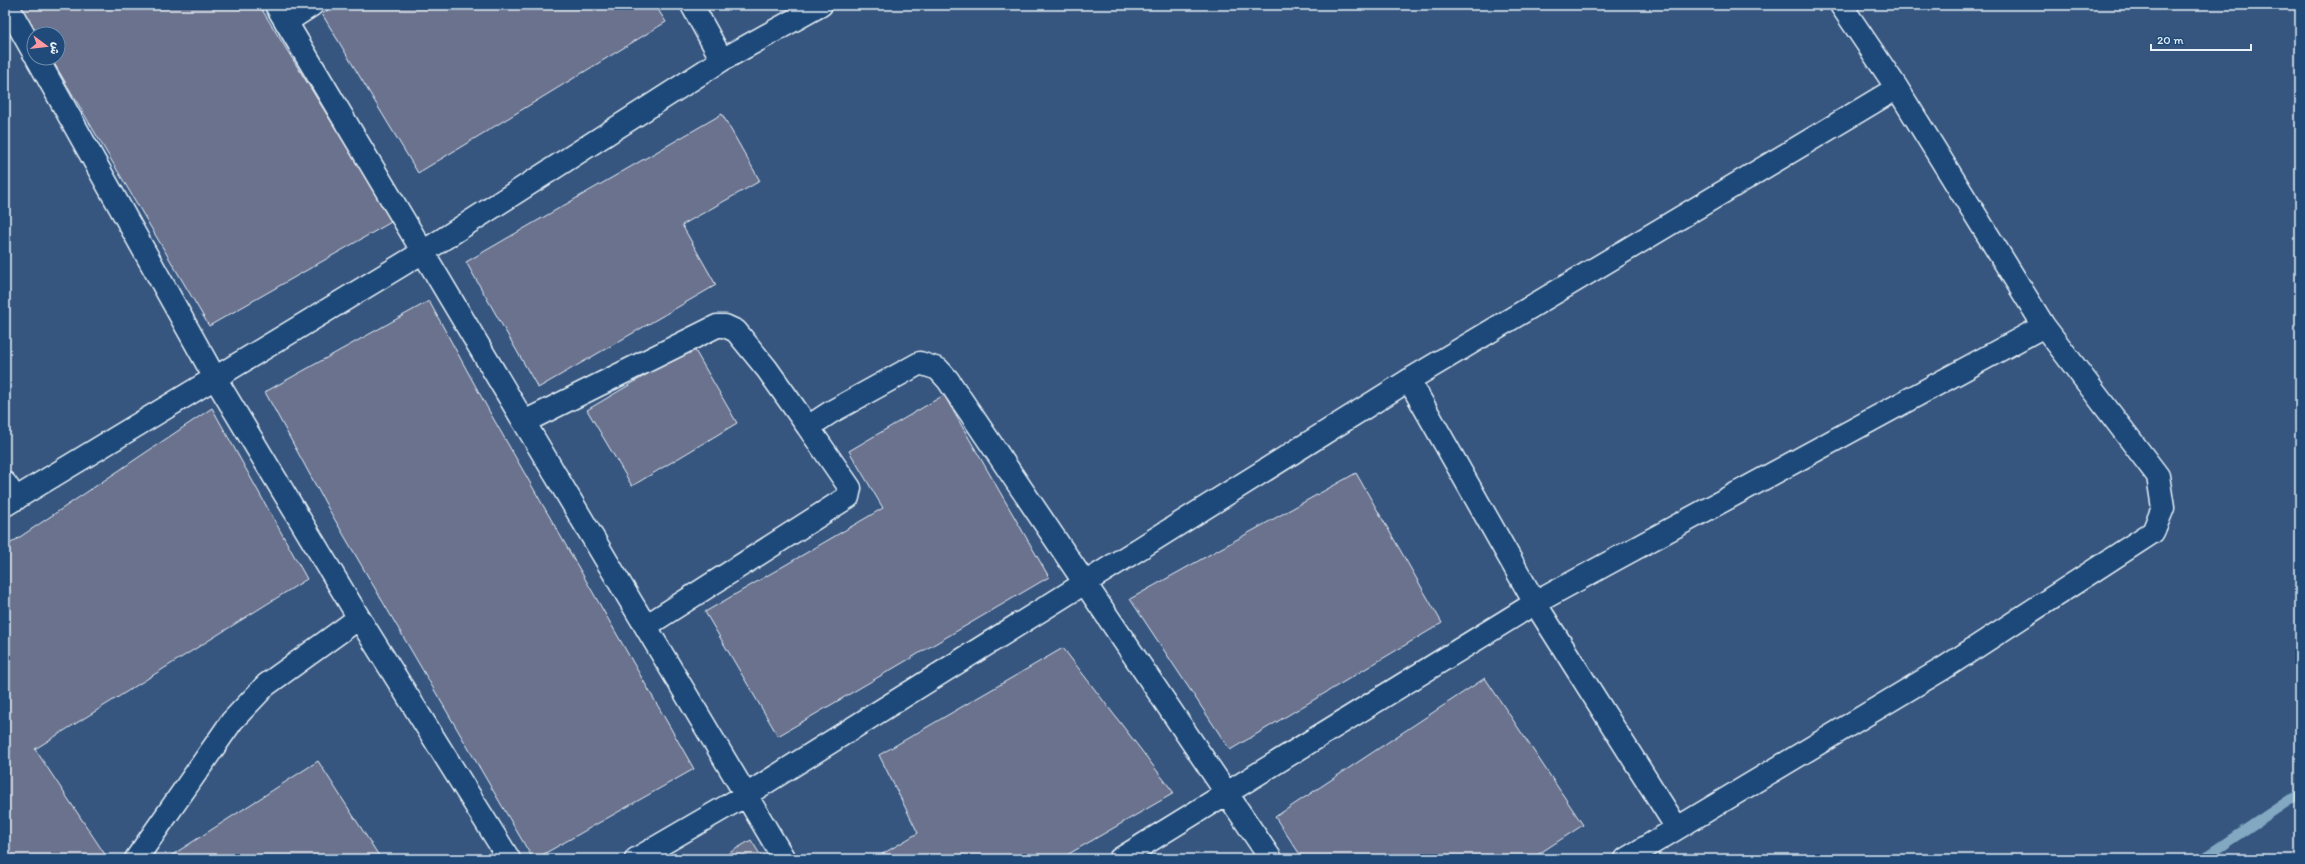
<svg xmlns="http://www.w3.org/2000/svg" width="2305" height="864" font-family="Itim,'Playpen Sans Arabic',sans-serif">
	<rect width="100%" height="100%" fill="#365680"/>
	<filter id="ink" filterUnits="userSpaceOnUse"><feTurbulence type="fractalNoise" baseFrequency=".025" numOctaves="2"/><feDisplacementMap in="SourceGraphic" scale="8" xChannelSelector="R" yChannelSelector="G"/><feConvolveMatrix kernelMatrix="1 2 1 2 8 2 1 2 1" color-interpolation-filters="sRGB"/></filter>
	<g filter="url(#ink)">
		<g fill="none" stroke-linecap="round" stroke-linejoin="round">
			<path stroke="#83a8c1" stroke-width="10" d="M2202,859L2291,799L2300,795"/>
		</g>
		<path fill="#6b728e" stroke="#e8f1f8" d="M19,5H259L393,221L209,326L51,58H58V34H37Z
			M335,5H655L666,22L418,173L322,14Z
			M722,114L760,181L682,225L716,285L538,388L466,262Z
			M429,301L493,418L694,769L535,859H533L328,508L265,392Z
			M693,347L737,423L632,486L587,410Z
			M944,395L1049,577L778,736L705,612L883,508L849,451Z
			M212,408L307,579L35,749L108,859H5V547Z
			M1356,473L1442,623L1230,750L1130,599Z
			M1063,648L1174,793L1060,859H874L918,833L879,755Z
			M1485,678L1583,825L1531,859H1303L1275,817Z
			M318,761L381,859H166Z
			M751,840L763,859H719Z"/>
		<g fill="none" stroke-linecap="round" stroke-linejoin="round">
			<defs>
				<path id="street" d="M7,5L34,53
					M276,5L784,859
					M692,5L722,60
					M286,22L312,5
					M37,58L215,378L359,618L509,859
					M1409,380L1535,603L1677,828
					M524,422L717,326H725L736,331L767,369L808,427L831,412L920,363L938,369L948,380L1271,859
					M5,483L16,499
					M5,505L423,252L722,60L821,5
					M646,626L848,497L850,488L808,427
					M136,859L232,721L266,685L359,618
					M636,859L746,795L1409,380L1897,88
					M1120,859L1535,603L2044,326
					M1626,859L1944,668L2153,532L2163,508L2158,476L2044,326L1897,88L1841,5"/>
			</defs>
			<use href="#street" stroke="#e8f1f8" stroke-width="25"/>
			<use href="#street" stroke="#1f4a7a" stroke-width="22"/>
		</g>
	</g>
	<rect width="2305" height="864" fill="none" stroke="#1f4a7a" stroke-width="20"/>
	<rect x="10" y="10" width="2285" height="844" fill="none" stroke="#e8f1f8" stroke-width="1.5" filter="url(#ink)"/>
	<g transform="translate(46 46) rotate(105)"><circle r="19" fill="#1f4a7a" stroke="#6f8dac"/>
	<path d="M0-3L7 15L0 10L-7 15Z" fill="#ff9aa2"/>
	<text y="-6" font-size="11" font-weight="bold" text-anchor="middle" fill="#e8f1f8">ش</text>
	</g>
	<path d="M2151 44v6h100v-6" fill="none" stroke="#e8f1f8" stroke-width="2"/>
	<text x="2157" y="44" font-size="12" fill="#e8f1f8" stroke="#1f4a7a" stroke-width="3" paint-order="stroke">20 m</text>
</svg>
